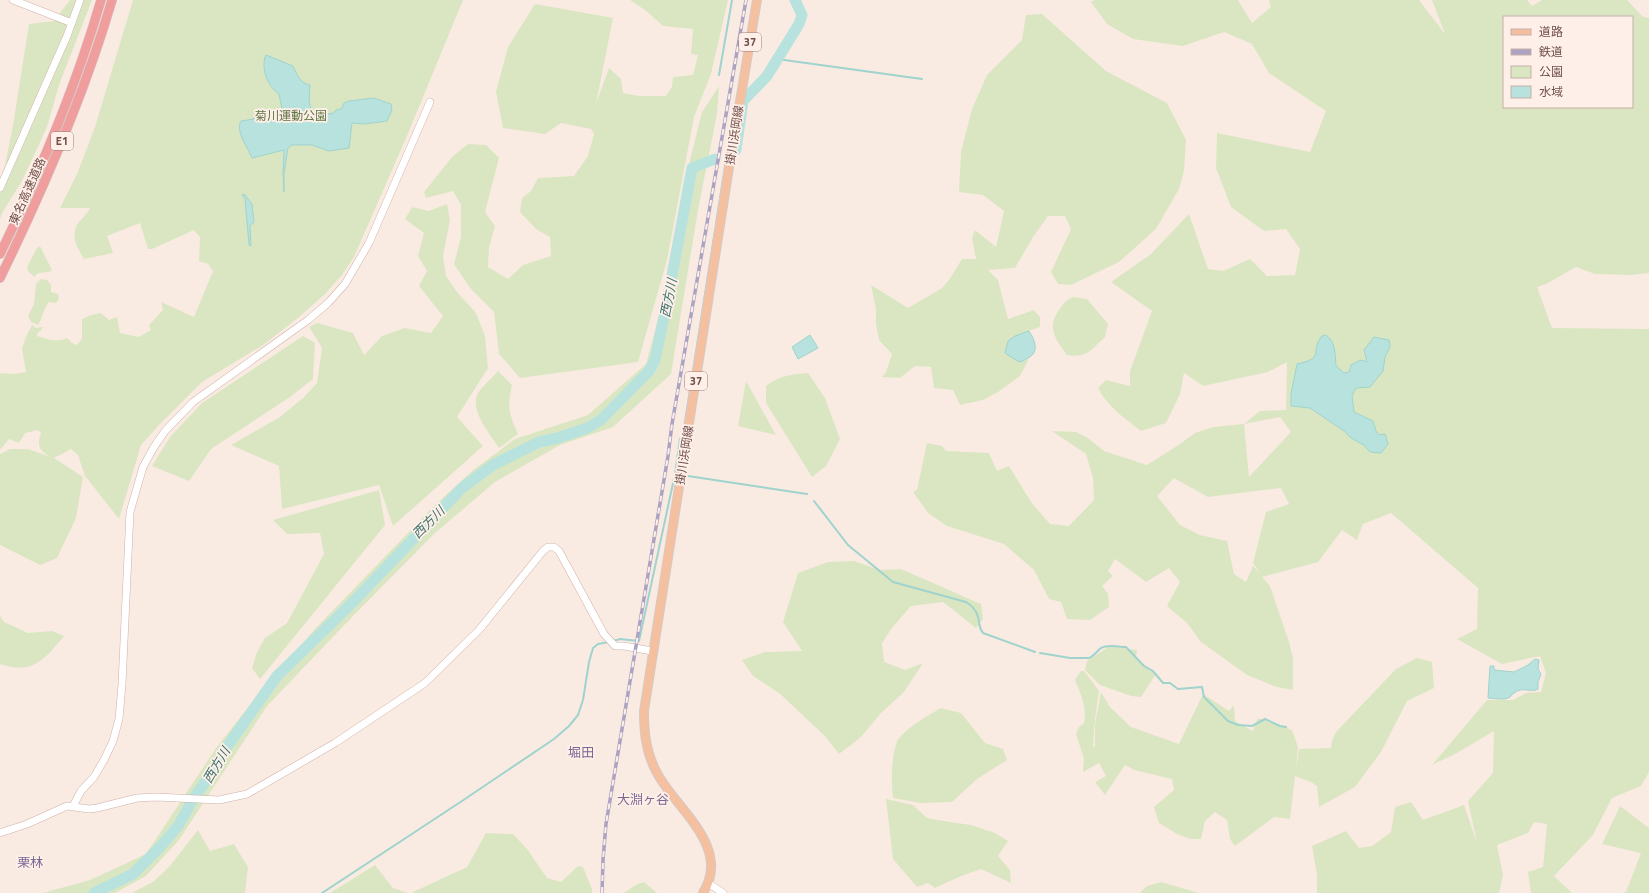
<svg xmlns="http://www.w3.org/2000/svg" width="1649" height="893" font-family="'Titillium Web','Noto Sans JP',sans-serif">
	<rect width="100%" height="100%" fill="#faebe2"/>
	<path fill="#dae6c2" fill-rule="evenodd" d="M70,0H92L59,85L47,127L22,181L2,213L0,219V191L13,125L29,24L54,21Z
		M133,0H463L407,136L354,257L342,275L325,294L298,318L263,345L202,382L159,425L141,445L119,519L85,476L78,455L71,449L60,455L53,458C40,451 36,448 41,433L38,430L25,433L19,443L9,439L0,450V373L15,374L26,372L22,349L26,337L32,325L36,328L43,327L42,329L37,334V336C48,339 57,343 67,338L72,343L77,345L82,339V319L91,315L101,313L109,320L117,317L120,333L139,337L151,330L149,325L163,310L161,302L194,317L213,271L208,264L199,261L200,237L194,230L152,249H148L140,223L107,236L113,253L84,259C77,247 70,237 78,223C82,218 87,214 90,208H60L77,174L95,127Z
		M630,0H728L711,74L694,117L667,260L638,362L520,378L499,354L494,312L471,289L454,264L461,237V205L453,191L426,198L424,192L453,156L468,144L486,145L499,158L485,212L495,226L489,248L488,267L508,279L523,265L551,256L550,237L536,229L520,212L522,198L531,191L538,178L574,176L588,156L594,134L591,129L561,123L545,134L503,128L496,92L508,47L535,4L613,18L596,104L609,68L621,79L623,93L639,96H666L672,87L673,77L693,75L698,55L691,54L693,29L663,26L645,10Z
		M1094,0H1238L1252,23L1271,7L1269,0H1419L1445,34L1432,0H1527L1532,6L1542,0H1627L1643,17L1649,18V273L1630,275L1595,274L1576,267L1546,284L1537,287L1552,328L1649,329V772L1641,786L1612,798L1593,835L1554,876L1572,893H1531L1528,872L1543,867L1547,824L1534,822L1528,833L1497,845L1503,875L1499,893H1317V875L1312,846L1346,831L1359,848L1372,846L1391,832L1395,807L1411,802L1423,820L1464,805L1477,843L1468,801L1493,773L1494,731L1457,753L1432,765L1487,700H1513L1526,693L1541,692L1546,673L1540,656L1502,664L1457,639L1477,629L1478,588L1391,513L1363,524L1357,540L1342,530L1318,562L1262,577L1270,586L1289,642L1293,658V690L1277,687L1247,675L1201,642L1187,623L1167,606L1180,582L1169,568L1146,582L1115,559L1108,571L1113,576L1102,586L1108,594L1109,607L1090,620L1067,619L1061,602L1049,599L1034,570L1004,544L947,526L928,513L913,492L917,490L927,443L942,446L946,451L989,453L997,471L1009,466L1031,502L1050,524L1069,526L1094,500L1093,478L1086,454L1052,431L1076,432L1088,438L1104,451L1147,465L1177,446L1195,433L1213,427L1244,424L1260,411L1286,410L1287,362L1268,372L1203,386L1184,373L1180,394L1166,423L1141,431C1124,418 1107,406 1098,388L1106,380L1130,386V371L1152,311L1111,282L1151,254L1189,214L1208,269L1223,271L1250,259L1267,276L1295,275L1300,249L1286,229L1264,231L1231,207L1216,168L1217,133L1310,152L1326,111L1269,73L1252,44L1224,32L1183,46L1133,39L1107,24L1091,2ZM1504,17H1632V107H1504ZM1280,417L1291,432L1249,477L1244,424ZM1174,478L1208,497L1281,488L1289,504L1266,512L1253,563L1260,573L1253,566L1246,582L1234,574L1227,541L1200,535L1180,525L1157,496Z
		M1042,14L1106,71L1167,103L1186,140L1184,171L1179,189L1156,229L1119,262L1071,285L1058,284L1051,272L1071,229L1065,216H1048L1033,237L1015,268L988,270L998,280L1008,319L1034,310L1040,317V327L1017,335L1008,341L1019,362L1029,359L1020,376L998,392L983,400L960,405L953,390L934,388L931,367L915,366L900,378L882,377L886,372L892,354L879,340L876,324V309L871,285L908,308L942,288L949,280L962,259H976L972,238L975,230L996,247L1004,211L983,195L959,192L961,152L972,109L987,75L1022,40L1026,15Z
		M719,86L717,114L698,210L671,374L613,427L560,445L495,482L435,533L352,617L267,706L179,840L146,876L115,893H43L90,880L146,854L216,748L266,685L314,630L434,506L472,471L515,439L588,415L646,364L678,246L688,168L702,112Z
		M447,204L450,220L443,256L446,276L457,292L476,313L485,336L488,368L457,417L483,446L393,526L379,485L282,509L279,466L231,445L280,417L303,398L317,383L322,348L309,327L317,323L353,333L364,355L382,336L405,328L431,333L443,316L419,286L427,271L418,256L424,233L405,219L412,207L429,211Z
		M40,246L52,270L49,272L38,273L34,277L28,271L27,267L37,248Z
		M41,279L47,280L51,285V292L58,294L59,299L56,303L49,302C43,309 43,318 38,325L31,322L28,316L34,304L36,284Z
		M1073,297L1087,299L1108,324L1105,337C1091,350 1087,358 1067,355C1056,340 1046,328 1059,310C1063,304 1066,300 1073,297Z
		M303,336L315,343L313,379L290,397L211,449L189,481L152,466L170,437L202,403Z
		M498,371L512,385C507,408 509,413 518,434L499,448C490,434 471,413 477,395C480,388 493,377 498,371Z
		M808,373L825,398L840,439L826,466L812,477L766,403V386C778,376 792,374 808,373Z
		M746,381L776,435L738,426Z
		M10,449H28L54,458L83,477L76,518L57,558L40,565L0,545V454Z
		M379,490L385,525L260,679L252,668L257,652L265,638L287,623L324,554L320,533L287,534L273,520Z
		M854,561L880,570L901,569L981,604L983,619L976,628L943,602L911,606L892,628L882,643L884,662L905,670L923,663L904,692L881,713L860,738L839,754L825,736L779,693L753,676L742,660L765,652L802,651L783,622L798,573L828,562Z
		M0,616L4,622L28,633L52,631L64,636C44,660 33,675 0,664Z
		M1110,646L1137,650L1136,658L1156,674L1141,697L1131,696L1100,685L1085,670L1087,661Z
		M1417,658L1432,662L1434,688L1407,701L1381,752L1355,787L1319,807L1317,786L1311,782L1295,776L1290,819L1274,817L1235,846L1230,839L1227,820L1215,812L1205,821L1201,839H1190L1177,834L1159,823L1154,807L1174,790L1172,779L1134,770L1125,765L1105,795L1095,782L1106,776L1099,763L1083,772L1084,759L1076,734L1079,727L1084,723C1087,707 1081,695 1075,680L1081,671H1084L1099,691L1095,719L1093,746L1095,748V724L1101,692L1110,707L1131,727L1179,744L1203,694L1229,711L1234,705L1235,721L1253,731L1258,718L1292,730L1298,747L1296,768L1299,749L1331,748L1332,741L1336,732L1396,669Z
		M941,708L961,713L985,743L1003,749L1007,760L977,779L952,802L920,803L893,798C891,781 891,758 897,742C901,731 930,714 941,708Z
		M886,799L913,805L927,818L950,822L971,825L995,833L1008,841L998,856L1010,870L1011,883L981,869L961,876L935,888L928,883L917,887L893,859Z
		M1620,806L1649,828V893H1621L1626,892L1641,853L1602,844Z
		M198,830L210,851L234,844L248,867L245,893H132L154,881L169,867Z
		M486,833L513,834L527,849L547,878L561,882L578,866L583,867L592,889V893H411L467,867Z
		M375,865L393,888L408,893H330Z
		M644,882L657,893H623C631,889 635,884 644,882Z
		M1161,882L1199,893H1140L1147,886Z"/>
	<path fill="#b8e2de" stroke="#9fd3ce" d="M266,55L293,66C297,75 300,83 310,85L309,101L312,113L316,116L334,113L336,110L341,109L344,103L349,101L374,98L391,104L392,110L387,121L364,124L352,123L349,148L329,151L312,145H292L288,148L284,173V192L283,173L284,150L252,158C248,148 235,131 241,121L254,119L256,114C266,110 275,119 282,109L279,94C268,87 260,68 266,55Z
		M244,194L252,204L254,222L250,226L251,246L249,245L245,199L242,195Z
		M1029,331C1039,347 1038,356 1019,362L1005,353L1008,341L1015,336Z
		M810,335L818,348L798,359L792,347Z
		M1326,335C1336,342 1335,355 1336,366L1344,373L1349,372L1351,365L1361,360L1367,362L1364,350L1374,337L1389,340L1390,347L1385,357L1383,371L1370,387L1356,388L1352,396L1354,412L1373,421L1376,431L1379,435L1385,434L1388,444L1381,453L1370,452L1364,445L1351,438L1344,431L1310,408L1291,406V394L1297,364C1326,358 1309,352 1322,336Z
		M1535,659L1539,660L1538,669L1541,674L1538,682V689C1533,692 1526,689 1520,690C1514,692 1513,694 1510,697C1505,701 1493,698 1488,698L1490,666H1494V670L1514,672L1528,665Z"/>
	<g fill="none" stroke-linecap="round" stroke-linejoin="round">
		<path stroke="#9fd3ce" stroke-width="2" d="M777,59L922,79
			M719,75L732,0
			M688,476L807,494
			M814,501L848,545L893,582L966,602C971,605 977,611 978,617C980,623 978,627 983,633L1035,652
			M613,641L620,639L639,641L675,474L680,439L683,435L727,154
			M1040,653L1070,658H1089C1094,656 1097,651 1101,648C1109,644 1118,647 1126,647L1144,666L1153,671L1163,683H1170L1178,689L1202,687L1204,697L1228,721L1238,725L1252,726L1265,719L1280,726L1286,727
			M322,893L462,801L554,739L569,726L578,715L583,700L589,662L593,648L598,644L609,642"/>
		<path stroke="#b8e2de" stroke-width="11" d="M736,150L743,101L767,76L799,24L802,15L795,0
			M94,893L133,874L160,847L178,826L195,796L217,766L224,751L277,676L354,601L462,488L493,465L539,442L558,438L587,428L601,420L649,371L655,360L668,297L692,168L715,159"/>
		<defs>
			<path id="secondary" d="M13,0L72,23
				M0,188L67,36L80,0
				M73,806L81,791L94,777L104,760L113,741L119,719L122,684L130,512L143,467L154,447L165,431L193,402L308,320L328,303L345,284L369,243L430,102
				M0,833L27,824L67,806L89,809L97,808L137,798L156,797L219,800L247,794L335,743L425,683L479,630L543,551L548,547H554L559,551L604,634L615,646H624L652,651
				M708,883L723,893"/>
			<path id="primary" d="M703,893C732,847 676,809 657,773C646,753 644,733 644,711L730,161L757,0"/>
			<path id="highway" d="M0,254C40,172 76,87 101,0
				M0,278C44,188 84,96 112,0"/>
		</defs>
		<use href="#secondary" stroke="#cfb1aa" stroke-width="8"/>
		<use href="#primary" stroke="#d4cac9" stroke-width="10"/>
		<use href="#highway" stroke="#d4cac9" stroke-width="10"/>
		<use href="#secondary" stroke="#fff" stroke-width="7"/>
		<use href="#primary" stroke="#f5c09f" stroke-width="8"/>
		<use href="#highway" stroke="#f09e9d" stroke-width="9"/>
		<defs>
			<path id="rail" d="M602,893L603,860L606,824L668,456L672,424L746,0"/>
		</defs>
		<use href="#rail" stroke="#aca2c2" stroke-width="3.5"/>
		<use href="#rail" stroke="#fef0e8" stroke-width="2" stroke-dasharray="6" stroke-linecap="butt"/>
	</g>
	<g text-anchor="middle" dominant-baseline="central" stroke-width="3.5" stroke-linejoin="round" paint-order="stroke">
		<g fill="#fef0e8" stroke="#9b7f7a" stroke-width="1">
			<rect x="739" y="33" width="22" height="18" rx="3"/>
			<rect x="51" y="132" width="22" height="18" rx="3"/>
			<rect x="685" y="372" width="22" height="18" rx="3"/>
		</g>
		<g font-size="11" font-weight="bold" fill="#704f4b">
			<text x="750" y="42">37</text>
			<text x="62" y="141">E1</text>
			<text x="696" y="381">37</text>
		</g>
		<g font-size="12" fill="#5e7543" stroke="#fef0e8">
			<text x="291" y="115">菊川運動公園</text>
		</g>
		<g font-size="12" fill="#704f4b" stroke="#fef0e8">
			<text transform="translate(734 135) rotate(-81)">掛川浜岡線</text>
			<text transform="translate(27 191) rotate(-66)">東名高速道路</text>
			<text transform="translate(684 455) rotate(-81)">掛川浜岡線</text>
		</g>
		<g font-size="13" font-style="italic" fill="#407570" stroke="#fef0e8">
			<text transform="translate(668 298) rotate(-79)">西方川</text>
			<text transform="translate(428 522) rotate(-45)">西方川</text>
			<text transform="translate(216 765) rotate(-59)">西方川</text>
		</g>
		<g font-size="13" fill="#796793" stroke="#fef0e8">
			<text x="581" y="752">堀田</text>
			<text x="643" y="799">大淵ヶ谷</text>
			<text x="30" y="862">栗林</text>
		</g>
	</g>
	<rect x="1503" y="16" width="130" height="92" fill="#fef0e8" stroke="#c5b0a9"/>
	<rect x="1511" y="29" width="20" height="6" fill="#f5c09f" stroke="#c5b0a9"/>
	<text x="1539" y="36" font-size="12" fill="#704f4b">道路</text>
	<rect x="1511" y="49" width="20" height="6" fill="#aca2c2" stroke="#c5b0a9"/>
	<text x="1539" y="56" font-size="12" fill="#704f4b">鉄道</text>
	<rect x="1511" y="66" width="20" height="12" fill="#dae6c2" stroke="#c5b0a9"/>
	<text x="1539" y="76" font-size="12" fill="#704f4b">公園</text>
	<rect x="1511" y="86" width="20" height="12" fill="#b8e2de" stroke="#c5b0a9"/>
	<text x="1539" y="96" font-size="12" fill="#704f4b">水域</text>
</svg>
